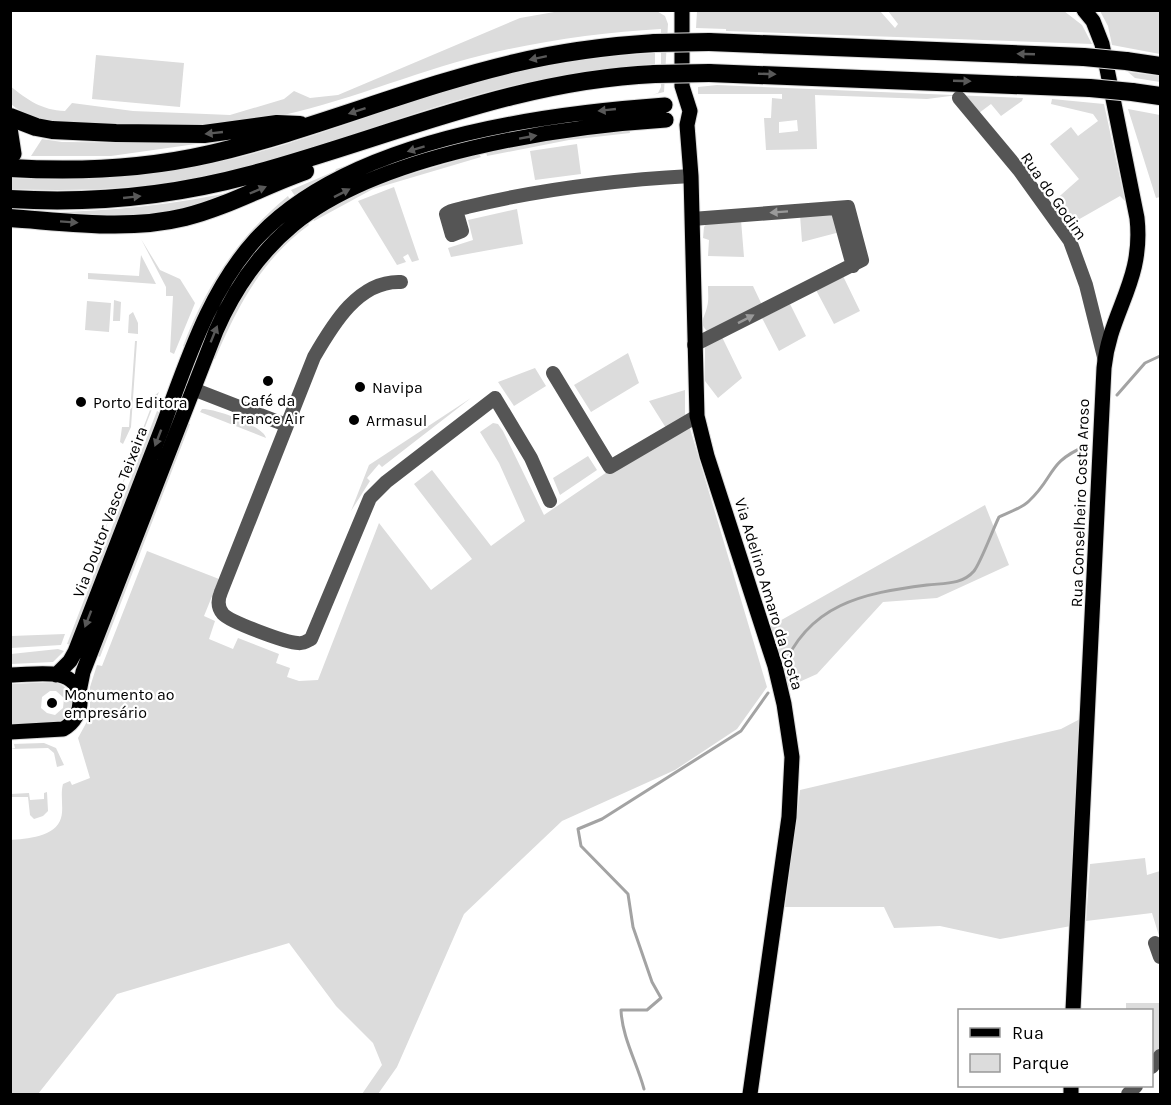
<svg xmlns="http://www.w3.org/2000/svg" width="1171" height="1105" font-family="Karla,sans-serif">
	<rect width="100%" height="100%" fill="#fff"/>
	<path fill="#dcdcdc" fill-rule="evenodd" d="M655,10L665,16L668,24L664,92L652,95L658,93L661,87V29C604,32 540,41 483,55C410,73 342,104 269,118C213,128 154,127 97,124C67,122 35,125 11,104L10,86C28,100 41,110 65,111L72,103L133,111L230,115L284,99L294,91L310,98L338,95L520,18L560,11Z
		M697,11H880L895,28L898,24L888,11H1064L1082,25L1092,44L726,31V29L696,28Z
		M1100,11H1160V54L1112,45L1108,26Z
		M655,53V64C595,69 538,78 480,94C391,118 305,155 214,174C147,189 80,192 11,189V178C86,182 159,176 232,159C318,138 399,103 484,80C540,65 597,56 655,53Z
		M96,55L184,63L180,107L92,99Z
		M1128,72L1160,76V82L1135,78Z
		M717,85L1023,98L1022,101L1001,116L991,104L979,113L958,95L927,99L815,95L817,149L766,150L764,118H771L772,98L782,99V94H698V87ZM797,120L798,131L779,133V122Z
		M1052,99L1104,104L1125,201L1120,196L1069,225L1053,202L1079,179L1050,144L1071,127L1078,136L1098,121L1093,114L1051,104Z
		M1128,109L1160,115V197L1156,198Z
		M629,129L630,133L569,140L487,156L486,152L532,142Z
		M42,139L62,142L203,143L111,156H31Z
		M577,144L581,174L535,180L530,151Z
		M479,154L481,157L373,189L314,221L312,218L370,186Z
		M378,155L329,175L295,196L291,190L335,171L336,169Z
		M394,187L419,260L412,262L408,254L403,257L406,262L397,265L358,201Z
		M242,190L158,218L32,212C104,213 172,205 242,190Z
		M288,196L290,200L262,224L186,348L183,346C206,286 237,238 288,196Z
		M517,209L523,244L451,257L448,248L473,240L468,220Z
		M832,214L840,232L802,242L800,215Z
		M741,220L744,257L708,256L709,240L703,238L704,227L707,223Z
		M307,222L309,225C262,259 237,307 215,359L211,358L234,307L271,254Z
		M141,239L160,270L180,279L195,303L174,354L170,352L173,296H166V287Z
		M141,255L156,284L88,279V273L139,276Z
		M843,276L860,311L834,324L816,290Z
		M708,286H753L762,305L707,331C698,323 705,317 707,307C709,301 708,292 708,286Z
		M114,300L121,302L120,321H113Z
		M87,301L111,303L109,332L85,330Z
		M790,304L806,336L779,351L762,318Z
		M133,312L138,323V334L128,333L129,315Z
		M722,337L742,378L718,398L705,381V346Z
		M135,341H137L131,427L123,444L120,442L122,427H129Z
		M628,353L639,383L591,412L574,385Z
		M535,368L546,386L514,406L498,382Z
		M685,390V415L666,428L649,401Z
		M159,392L152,409L89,571L153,402L150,399Z
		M471,398L382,467L379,464L367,478L370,481L351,511L369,465Z
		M202,409C214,408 264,426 266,438L200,412Z
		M157,411L161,413L71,645L67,644Z
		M187,423L190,424L100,657L96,655Z
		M493,423L498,424L503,431L544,515L607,472L689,425L767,687L737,729L675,770L562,821L464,914L397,1067L378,1094H362L382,1065L373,1043L336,1006L289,943L117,994L38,1094H11L10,840C26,839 56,837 61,818C64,808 60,795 63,784L70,781L72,785L90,778L78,738L90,716V687L97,665L102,666L147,551L219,579L204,616L215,621L209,639L233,649L238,638L279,654L276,663L290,668L287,677L299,681L318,680L379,523L431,590L472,559L414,484L432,470L491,546L525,521L499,463L480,432Z
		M588,456L597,470L560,495L553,478Z
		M985,505L1009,565L937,598L883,602L817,674L788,687L769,627Z
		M65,634L61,645L11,648V636Z
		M58,649L64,651L53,662L11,664V654Z
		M55,682C76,688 78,714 58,722L11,724L10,684ZM50,691H56L64,698L63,708L55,715L47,713L41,708L42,697Z
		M1080,719L1071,926L1000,939L940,926L894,928L884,907H785L800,790L1061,729Z
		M44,743L56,748L64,765L57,767L54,753L48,748L11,749L15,748L14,744H11Z
		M47,792L48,811L43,816L34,819L30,815L28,797H11V794L29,793L30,800L44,799V793Z
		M1145,858L1147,875L1160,871V939L1152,913L1086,921L1090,864Z
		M1126,1003H1160V1052L1152,1063V1010H1126Z"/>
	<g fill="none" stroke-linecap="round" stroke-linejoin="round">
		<path stroke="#a3a3a3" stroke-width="3" d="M1117,395L1145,363L1160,356
			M782,670C808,604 863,593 927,585C944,583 962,585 974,571C981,562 993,529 999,517C1008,512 1021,509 1029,501C1055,477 1047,462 1086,446
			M644,1089C637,1063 622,1037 621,1010H647L661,998L652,982L633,927L628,894L581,846L578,829L602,819L741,731L768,693"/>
		<defs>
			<path id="major" d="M682,10V86L690,111L687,125L691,176L697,416L707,456L775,666L784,704L792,757L789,817L750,1094
				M10,128L14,154
				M10,675C26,675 44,672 59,675C87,681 86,717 63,729L10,732
				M56,675L70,661L75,652C104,577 133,503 162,428C187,362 208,292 256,239C347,140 537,114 665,105
				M79,692L83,672L216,331C234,290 258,254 293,225C378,154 557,127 666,120
				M1073,1010L1104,368C1110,310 1144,282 1137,218L1102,44L1093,21L1084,10
				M1071,1086V1094"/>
			<path id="highway" d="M709,42L1084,57
				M1126,61L1160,66
				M709,73L1090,88
				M1132,92L1160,96
				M10,117L36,127L52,130L116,133L204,134L277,124L300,125
				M10,168C77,172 145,169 210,154C313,130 412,87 515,63C561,52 608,46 655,43
				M10,199C91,204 172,196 250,175C385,139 513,80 655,74
				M10,218C68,222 128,231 185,217C226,207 265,185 305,171"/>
		</defs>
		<use href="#major" stroke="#dbdbdb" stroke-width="17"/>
		<use href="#highway" stroke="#dbdbdb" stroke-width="20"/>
		<path stroke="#555" stroke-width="14" d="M959,98L1019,170L1070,241L1086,285L1105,361
			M837,208L853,266
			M456,210L462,231L452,235L446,214C451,209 461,209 467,207C541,189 616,180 691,176
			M692,219L848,207L862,260L694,345
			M401,282C359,280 333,324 314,357L221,592C218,599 217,607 223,614C230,622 287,643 298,643C303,644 307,641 311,639L370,498L386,482L495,398L531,458L550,501
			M553,373L610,467L697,416
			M193,389L286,425
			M1155,943L1160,957
			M1152,1067L1160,1056
			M1128,1094L1136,1086"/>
		<use href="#major" stroke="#000" stroke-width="15"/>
		<use href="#highway" stroke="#000" stroke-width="18"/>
		<defs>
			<path id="highway-bridge" d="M655,43L709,42
				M1084,57L1126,61
				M655,74L709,73
				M1090,88L1132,92"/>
		</defs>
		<use href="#highway-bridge" stroke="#dbdbdb" stroke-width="20" stroke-linecap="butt"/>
		<use href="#highway-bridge" stroke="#000" stroke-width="18"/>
	</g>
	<defs><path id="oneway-solid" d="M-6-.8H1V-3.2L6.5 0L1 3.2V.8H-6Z" transform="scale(1.5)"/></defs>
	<g fill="#595959">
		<use href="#oneway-solid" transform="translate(1026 54) rotate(-178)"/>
		<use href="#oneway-solid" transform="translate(538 58) rotate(168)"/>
		<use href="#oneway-solid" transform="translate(767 74) rotate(2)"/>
		<use href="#oneway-solid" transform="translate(962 81) rotate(2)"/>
		<use href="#oneway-solid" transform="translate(607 110) rotate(174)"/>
		<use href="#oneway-solid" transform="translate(357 111) rotate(162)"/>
		<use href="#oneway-solid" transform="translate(214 133) rotate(174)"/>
		<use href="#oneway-solid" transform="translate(528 137) rotate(-10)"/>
		<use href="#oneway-solid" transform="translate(416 149) rotate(163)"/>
		<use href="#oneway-solid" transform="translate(258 190) rotate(-23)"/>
		<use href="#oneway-solid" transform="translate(342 193) rotate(-27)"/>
		<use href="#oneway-solid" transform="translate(132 197) rotate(-6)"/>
		<use href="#oneway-solid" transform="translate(69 222) rotate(4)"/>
		<use href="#oneway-solid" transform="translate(214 334) rotate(-68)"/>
		<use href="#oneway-solid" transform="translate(158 438) rotate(111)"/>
		<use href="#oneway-solid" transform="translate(88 619) rotate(111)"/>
	</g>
	<g fill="#999">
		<use href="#oneway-solid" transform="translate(779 212) rotate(176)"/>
		<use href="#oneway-solid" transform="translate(746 319) rotate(-27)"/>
	</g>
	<g fill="#000" stroke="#fff" stroke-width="2">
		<circle cx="268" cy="381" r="6"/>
		<circle cx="360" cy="387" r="6"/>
		<circle cx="81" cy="402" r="6"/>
		<circle cx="354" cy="420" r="6"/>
		<circle cx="52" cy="703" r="6"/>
	</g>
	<g text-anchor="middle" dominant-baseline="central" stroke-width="4.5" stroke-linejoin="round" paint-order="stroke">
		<g font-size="16" fill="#000" stroke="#fff">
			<text transform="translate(1054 196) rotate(55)">Rua do Godim</text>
			<text transform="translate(1080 503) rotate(-88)">Rua Conselheiro Costa Aroso</text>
			<text transform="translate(110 512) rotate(-69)">Via Doutor Vasco Teixeira</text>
			<text transform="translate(769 594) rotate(73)">Via Adelino Amaro da Costa</text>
		</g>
		<g font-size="16" fill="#000" stroke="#fff" text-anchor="start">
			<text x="372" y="387">Navipa</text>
			<text x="268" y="400" text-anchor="middle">Café da<tspan x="268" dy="18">France Air</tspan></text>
			<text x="93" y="402">Porto Editora</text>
			<text x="366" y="420">Armasul</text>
			<text x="64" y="694">Monumento ao<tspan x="64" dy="18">empresário</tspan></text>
		</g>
	</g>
	<rect width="1171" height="1105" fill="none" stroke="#000000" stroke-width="24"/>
	<rect x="958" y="1009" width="195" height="78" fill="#ffffff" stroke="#999999" stroke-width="1.5"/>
	<rect x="970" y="1028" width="30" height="9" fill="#000000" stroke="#999999" stroke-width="1.5"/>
	<text x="1012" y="1039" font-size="18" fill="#000000">Rua</text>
	<rect x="970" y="1054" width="30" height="18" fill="#dcdcdc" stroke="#999999" stroke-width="1.5"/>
	<text x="1012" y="1069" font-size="18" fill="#000000">Parque</text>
</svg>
